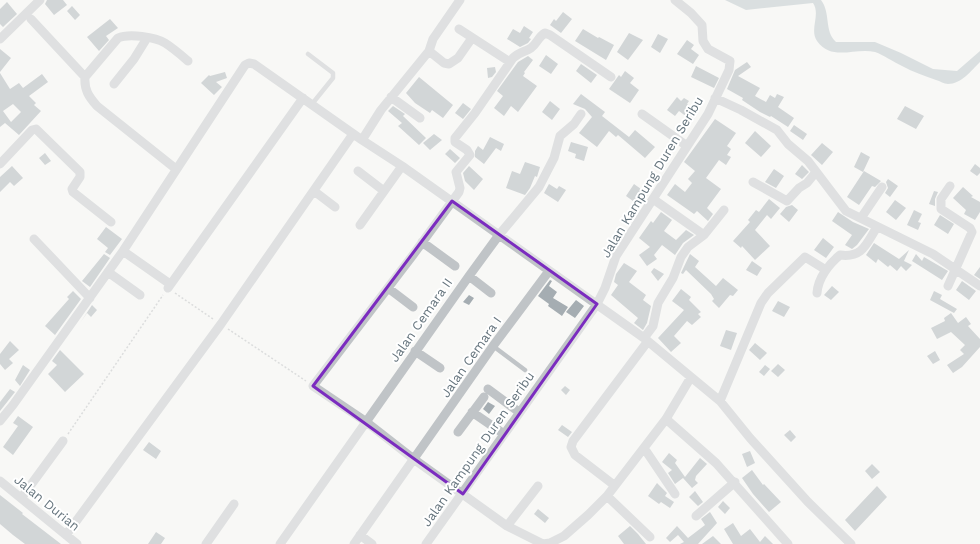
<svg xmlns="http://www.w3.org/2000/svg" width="980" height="544" font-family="'Work Sans',sans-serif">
	<rect width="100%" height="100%" fill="#f8f8f6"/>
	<path fill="#b7c2c6" d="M725,0H821C831,13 824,31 836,42H875L901,53L933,69L957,71L980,51V62C971,71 961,84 948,84C944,84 940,81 936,80C925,76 913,72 902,66C893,62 884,55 875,52C855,47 832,62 817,41C809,29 821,15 813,3L746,10Z"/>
	<path fill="#a5adb2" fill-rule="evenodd" d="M47,0H63L67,5L54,15L45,4Z
		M7,2L17,14L3,27L0,24V9Z
		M72,6L80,15L75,20L67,11Z
		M563,12L572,19L561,33L550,25L554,19L556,21Z
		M110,19L118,28L106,36L109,40L99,51L87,37Z
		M524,26L533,32L529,38L531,39L528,43L520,47L507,39L513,29L520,33Z
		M583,29L598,38L599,37L614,45L606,60L575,41Z
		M629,33L643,40L628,60L617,52Z
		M658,34L668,39L660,53L651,47Z
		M687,40L694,45L691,49L699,55L693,64L677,54Z
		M0,49L11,58L0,72Z
		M546,55L558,64L551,74L539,66Z
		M528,56L533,60L524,72L525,73L523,76L537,86L518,112L511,106L504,116L494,108L503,96L497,91L518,62Z
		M747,62L751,67L738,76L760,88L755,96L766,102L770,95L775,98L777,94L784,97L778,107L794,118L788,127L771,116L770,117L760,112L742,100L743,98L727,89L735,70Z
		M581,64L597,75L591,83L576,71Z
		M696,66L719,78L714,88L691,77Z
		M495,67L496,72L492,77L488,78L487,68Z
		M625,71L634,78L630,83L639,90L630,103L609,89L619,75L621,77Z
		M225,72L227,78L216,82L222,87L214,95L201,83L209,75L210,76Z
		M0,73L10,89L19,83L23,88L42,74L48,82L29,96L36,103L34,105L41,111L19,135L5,123L0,127ZM13,104L21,112L11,122L3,111Z
		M419,77L453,105L443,118L432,110L430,113L415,103L406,93Z
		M581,94L605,112L602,116L629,137L635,130L655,147L645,158L618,135L616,137L609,131L597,147L579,133L592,117L585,109L573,104Z
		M677,97L681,101L684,98L689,101L687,104L697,112L691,120L679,111L675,116L667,110Z
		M550,101L560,109L552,120L542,112Z
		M463,103L471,109L463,119L455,113Z
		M393,106L405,114L403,116L426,138L419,145L398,126L402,123L388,111Z
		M905,106L924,116L916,129L897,119Z
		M715,119L736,133L727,146L731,149L727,155L731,157L726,165L719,160L706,178L721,189L707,208L713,214L708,221L697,211L694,214L667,195L675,184L685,192L692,183L688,179L695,171L684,162Z
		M794,125L807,134L803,140L790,131Z
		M755,131L771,146L761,157L745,143Z
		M434,134L442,140L430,150L423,143Z
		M490,137L504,144L501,151L496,148L484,164L475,157V151L478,146L483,150Z
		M571,142L588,147L584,161L575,158L576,154L568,151Z
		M822,143L833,152L822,165L811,155Z
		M450,149L460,158L455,163L445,154Z
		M861,152L870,157L863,172L854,167Z
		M45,153L51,161L45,165L39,158Z
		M525,162L540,167L537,177L535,176L530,188L525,195L506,188L512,171L520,174Z
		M975,164L980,168V173L977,176L970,171Z
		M802,165L809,172L802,179L795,174Z
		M12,166L23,178L14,186L10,182L0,192V177Z
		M469,166L483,179L474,190L465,181L463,173Z
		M774,169L784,176L776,188L765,182Z
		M864,171L881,181L875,187L872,186L859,205L847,197Z
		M888,179L898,186L890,197L885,193L888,188L886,182Z
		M549,184L557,189L559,186L566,190L558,202L544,193Z
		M634,184L648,194L640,206L626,196Z
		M963,187L973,196L971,197L980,202V212L975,220L964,214L966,210L953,198Z
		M934,191L938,192L935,199V206L929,204Z
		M769,199L780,208L771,219L767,215L755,230L770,246L755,260L742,246L741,248L733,241L750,222L748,220L756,210L759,212Z
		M895,200L906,208L896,220L886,212Z
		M792,205L798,210L789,222L780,214L786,207Z
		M914,210L922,214L918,222L921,223L918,230L907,225Z
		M661,212L672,220L664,231L676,240L686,230L694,235L683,243L675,255L662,245L654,255L657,259L647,266L639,255L650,247L639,238L651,221L653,223Z
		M838,212L853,222L869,229L857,245L852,249L845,245L852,235L832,221Z
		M940,215L954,224L948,234L934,225Z
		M106,227L122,239L110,255L105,252L108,248L97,239Z
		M823,238L834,247L826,258L814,250Z
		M874,243L899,259L909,250L904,261L912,265L906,271L901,266L897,271L890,265L888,267L878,259L876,263L866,255Z
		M104,254L110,258L90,287L82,281Z
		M690,254L699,261L695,267L716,286L723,278L738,290L733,296L730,295L719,308L712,301L714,299L711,294L686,270L683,274L681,273Z
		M916,254L922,261L924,257L948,271L942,280L912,261Z
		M752,261L762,268L757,276L746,270Z
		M624,263L637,271L629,282L646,295L643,300L651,306L647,323L643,330L634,323L638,318L611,295L618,285L614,282L616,274Z
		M980,267V279L974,275Z
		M654,268L664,274L658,281L651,272Z
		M550,280L552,281L549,286L557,292L553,298L568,307L562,316L548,306L549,304L538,296Z
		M962,281L976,291L969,300L956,290Z
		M832,286L839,292L831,300L824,295Z
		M681,289L691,297L689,300L701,312L698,314L701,317L692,325L687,321L674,336L681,343L671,352L658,338L684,310L672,301Z
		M73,291L81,299L55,335L45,326L69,299L67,297Z
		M934,291L942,295L940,299L957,309L954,313L930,300Z
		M469,295L474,298L469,305L463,302Z
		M576,300L584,306L575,318L566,312Z
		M778,301L790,307L784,317L772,311Z
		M92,305L97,310L91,317L87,313L80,323Z
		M951,313L958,323L966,317L971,324L968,326L980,339V347L962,367L953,373L947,365L964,354L960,350L965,345L951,332L937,339L931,328L945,321L944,318Z
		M726,330L737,333L731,350L720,346Z
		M10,341L19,350L9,359L13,363L5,370L0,364V354Z
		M755,343L767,353L760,360L749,350Z
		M60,350L84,374L65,392L48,374L57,365L52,361Z
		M935,351L940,360L933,364L927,356Z
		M778,364L785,370L778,377L771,371Z
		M23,365L30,370L20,386L15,380Z
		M765,365L770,369L764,376L759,372Z
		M565,386L570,390L566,395L561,390Z
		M10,389L15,392L0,411V402Z
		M488,402L495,406L489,414L483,409Z
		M18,416L33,427L13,455L3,447L18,426L13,423Z
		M562,425L572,432L568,437L558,430Z
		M790,430L796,437L791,442L784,435Z
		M149,442L161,451L156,459L143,450Z
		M750,451L755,463L747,467L742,454Z
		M669,453L677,460L675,463L685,477L700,458L707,464L696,476L695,480L698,483L692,488L683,478L675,484L668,473L672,470L662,462Z
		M872,464L880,472L872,479L865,471Z
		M752,470L763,485L764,484L781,502L769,512L753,494L742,478Z
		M657,483L667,493L665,496L674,502L670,508L661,502L659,504L648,496Z
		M877,486L887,497L855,531L845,520Z
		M695,491L703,502L698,506L689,497Z
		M0,495L23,513L22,514L61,544H25L13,535L0,524Z
		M723,501L730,508L725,514L718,507Z
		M538,509L549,518L545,523L534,514Z
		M710,512L717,523L698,544H680L684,542L678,535L670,542L666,538L677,526L688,538L705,525L701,519Z
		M733,523L741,536L750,529L760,542L765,536L773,544H733L724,529Z
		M630,526L638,534L646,544H624L618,536Z
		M156,532L165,538L161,544H148Z
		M713,536L721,544H702Z"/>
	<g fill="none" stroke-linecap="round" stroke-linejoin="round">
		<path stroke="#babdbf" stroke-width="1.5" stroke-dasharray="2 2" stroke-linecap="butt" d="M175,293L213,319
			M228,329L306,381
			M68,434L163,295"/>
		<path stroke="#c0c4c7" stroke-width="4.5" d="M308,54L333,73V78L312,104
			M493,346L525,370"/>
		<path stroke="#c0c4c7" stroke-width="9" d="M460,0L433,39L429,51L444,63L449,64L458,58L472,38
			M31,19L85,77
			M459,29L510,62
			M0,39L40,0
			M114,84L134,59L147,38
			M391,97L420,118
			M715,98L741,110L777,130L788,144L808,161L846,211L933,254L980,286
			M642,114L687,146
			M362,140L381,110L429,51
			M0,164L32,130L36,129L80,172V177L72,189L73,192L111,222
			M176,169L97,106C89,97 84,90 85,77L118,38C129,33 155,37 165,43C173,48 181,55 188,61
			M358,171L384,191
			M753,182L787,201L799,188L807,183L816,172
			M314,191L335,207
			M653,199L704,235
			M861,218L882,187
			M360,225L402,166
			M34,239L90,298
			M422,242L455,266
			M123,251L170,284
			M108,272L140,295
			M469,276L491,293
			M948,286L972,232L970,228L941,209V199L950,186
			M168,288L303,98
			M388,288L413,307
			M817,293C818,278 829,264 840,255C863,258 866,244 877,227
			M644,338L653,326L658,303L673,278L681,257L688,247L704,235L724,210
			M415,351L440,368
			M691,377L720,401L750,438L808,502L851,544
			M488,389L519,412
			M720,401L761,303L768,293L805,257L826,270
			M472,412L504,434
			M666,419L716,463L788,544
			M0,421L13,405L123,251L245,65L249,63L254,64L362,140L402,166L644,338L691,377L666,419L607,496L588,515L564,536L550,543L543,544L507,526L415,460L365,421L313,386L413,255L459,192L460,188L456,172L470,155L467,150L455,142V138L475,113L513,58C519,52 525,52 531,48C537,44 538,37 545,33L550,35L611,77
			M458,432L484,397
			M644,448L675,494
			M0,481L77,544
			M614,485L575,455L571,447L573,441L648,341
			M607,496L650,537
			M22,497L63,441
			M696,516L735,482
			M507,526L538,486
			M66,535L221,324L353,134
			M360,535L372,544
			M206,544L234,504
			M280,544L469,276L499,235L539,187L554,158L560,136L574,124L581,114
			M354,544L493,346L549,271
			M426,544L597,304L605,288L616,256L708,114L729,70L730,61L708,49L703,41L702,25L691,13L675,0"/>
	</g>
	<path d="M0 0H980V544H0ZM452,201L597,304L463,494L313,386Z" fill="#f8f8f6" fill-opacity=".55" fill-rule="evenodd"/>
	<path fill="none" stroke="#7b2cbf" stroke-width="3" stroke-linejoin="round" d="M452,201L597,304L463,494L313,386Z"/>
	<g text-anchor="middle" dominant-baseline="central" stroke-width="4" stroke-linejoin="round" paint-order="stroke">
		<g font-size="13" fill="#66757e" stroke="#fff">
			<text transform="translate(652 177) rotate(-59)">Jalan Kampung Duren Seribu</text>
			<text transform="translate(421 320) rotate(-55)">Jalan Cemara II</text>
			<text transform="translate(471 357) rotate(-55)">Jalan Cemara I</text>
			<text transform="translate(478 449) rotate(-55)">Jalan Kampung Duren Seribu</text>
			<text transform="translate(47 503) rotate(39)">Jalan Durian</text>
		</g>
	</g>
</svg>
